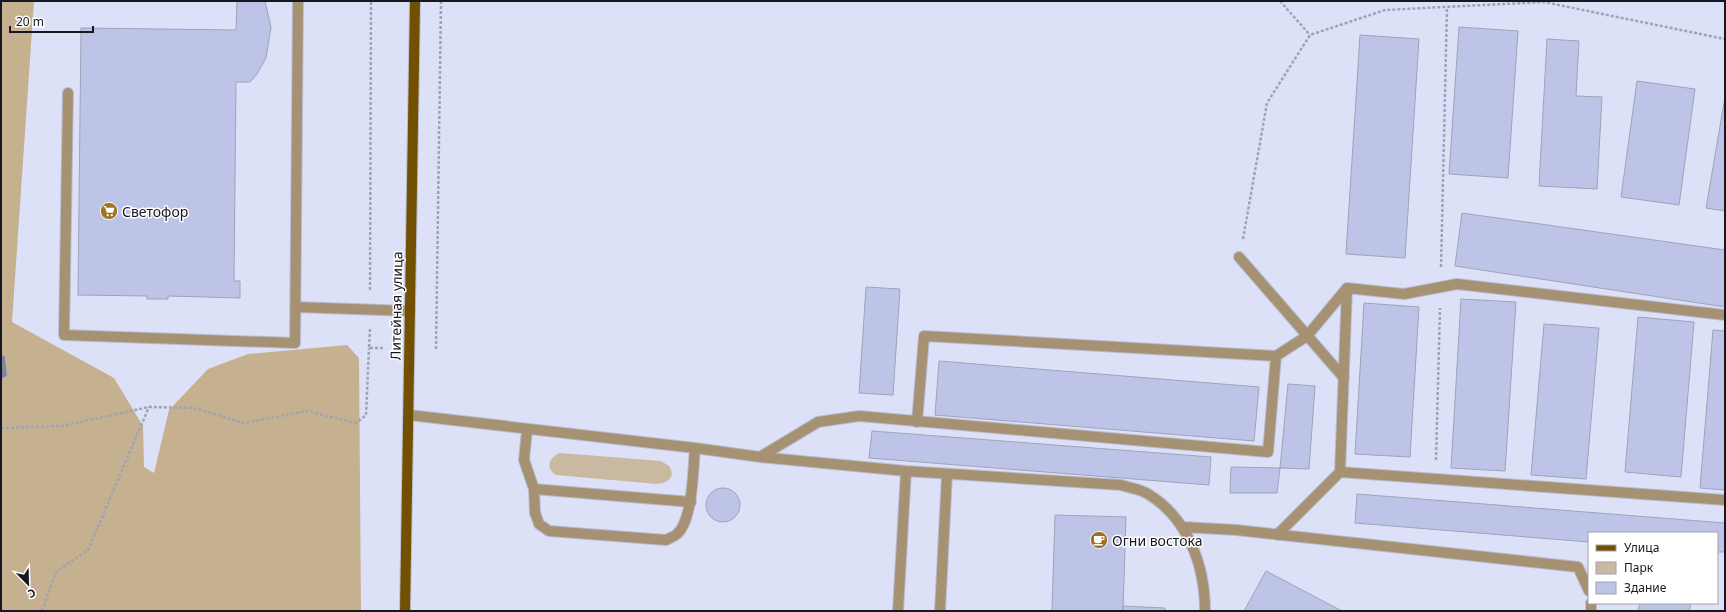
<svg xmlns="http://www.w3.org/2000/svg" width="1726" height="612" font-family="'Noto Sans',sans-serif">
	<rect width="100%" height="100%" fill="#dce1f7"/>
	<path fill="#c8b9a0" d="M560,453L661,461L669,466C676,477 668,483 657,484L556,475C545,468 549,457 560,453Z"/>
	<path fill="#c5b18f" d="M1,1H34L12,322L114,378L143,426L144,467L154,473L169,410L208,369L248,354L347,345L359,358L361,611H1V379L7,376L5,357L1,354Z"/>
	<path fill="#7f85a7" d="M1,354L5,357L7,376L1,379Z"/>
	<path fill="#bdc4e8" stroke="#9fa3b8" d="M237,1H265L271,27L266,58L257,74L250,82H236L234,281H240V298L168,296V299H147V296L78,295L81,28L236,30Z
		M1459,27L1518,31L1508,178L1449,174Z
		M1360,35L1419,39L1405,258L1346,254Z
		M1547,39L1579,41L1576,96L1602,97L1597,189L1539,186Z
		M1637,81L1695,89L1679,205L1621,197Z
		M1725,97V211L1706,208Z
		M1462,213L1725,250V307L1455,266Z
		M866,287L900,289L893,395L859,393Z
		M1461,299L1516,302L1505,471L1451,468Z
		M1364,303L1419,307L1410,457L1355,454Z
		M1638,317L1694,322L1681,477L1625,472Z
		M1544,324L1599,328L1586,479L1531,475Z
		M1713,330L1725,331V490L1700,488Z
		M939,361L1259,387L1254,441L935,415Z
		M1288,384L1315,386L1309,469L1280,468Z
		M872,431L1211,457L1209,485L869,458Z
		M1231,467L1280,468L1277,493H1230Z
		M706 505a17 17 0 1 1 34 0a17 17 0 1 1-34 0Z
		M1357,494L1725,523V552H1717V533H1589V542L1355,523Z
		M1055,515L1126,517L1123,611H1052Z
		M1266,571L1342,611H1244Z
		M1640,603H1691L1689,611H1638Z
		M1123,606L1165,608V611H1123Z"/>
	<g fill="none" stroke-linecap="round" stroke-linejoin="round">
		<defs>
			<path id="lane" d="M68,93L64,335L295,343L298,1
				M1239,257L1344,378
				M295,307L410,311
				M409,415L695,448L760,457L906,471L1121,485C1130,488 1141,489 1148,494C1188,518 1205,566 1205,611
				M917,422L924,336L1276,356
				M527,430L524,460L534,489L535,513L539,524L549,531L666,540C669,538 674,537 677,534C693,520 693,469 695,448
				M760,457L818,422L859,416L1268,452L1276,356L1307,336L1347,288
				M1340,472L1347,288L1404,294L1457,284L1725,315
				M534,489L691,502
				M1184,527L1236,530L1578,567L1589,591
				M1277,535L1340,472L1725,500
				M1591,603V611
				M898,611L906,471
				M940,611L947,474"/>
			<path id="primary" d="M405,611L415,1"/>
		</defs>
		<use href="#lane" stroke="#b8bdd0" stroke-width="12"/>
		<use href="#primary" stroke="#b8bdd0" stroke-width="12"/>
		<path stroke="#a0a3b5" stroke-width="2.5" stroke-dasharray="3 2" stroke-linecap="butt" d="M1280,1L1310,35
			M1243,239L1267,103L1310,35L1385,10L1544,2L1725,39
			M1441,267L1447,7
			M370,290L371,1
			M370,329L369,348H385
			M436,349L441,1
			M1,428L62,426L149,407L194,408L244,423L307,411L356,423L366,415L369,348
			M1436,460L1440,308
			M42,611L56,572L88,550L149,407"/>
		<use href="#lane" stroke="#a69273" stroke-width="10"/>
		<use href="#primary" stroke="#725000" stroke-width="10"/>
	</g>
	<defs>
		<symbol id="supermarket-disc" viewBox="-11 -11 22 22"><circle r="9.5" fill="#9d7321" stroke="#fff"/><path d="M-6-5.5h2.5l.6 2H6L4.5 2H-2.5L-4.4-4H-6ZM-1.5 3.2a1.3 1.3 0 1 0 .1 0ZM3 3.2a1.3 1.3 0 1 0 .1 0Z" fill="#fff"/></symbol>
		<symbol id="cafe-disc" viewBox="-11 -11 22 22"><circle r="9.5" fill="#9d7321" stroke="#fff"/><path d="M-5.5-4.5H6V0H3Q3 3.5 0 3.5H-2.5Q-5.5 3.5-5.5 0ZM3-3.2v2h1.7v-2ZM-6 4.5H4V6H-6Z" fill="#fff"/></symbol>
	</defs>
	<g fill-rule="evenodd">
		<use href="#supermarket-disc" x="99" y="201" width="20" height="20"/>
		<use href="#cafe-disc" x="1089" y="530" width="20" height="20"/>
	</g>
	<g text-anchor="middle" dominant-baseline="central" stroke-width="3" stroke-linejoin="round" paint-order="stroke">
		<g font-size="14" fill="#16171f" stroke="#fff" text-anchor="start">
			<text x="122" y="211">Светофор</text>
			<text x="1112" y="540">Огни востока</text>
		</g>
		<g font-size="14" fill="#16171f" stroke="#fff">
			<text transform="translate(396 306) rotate(-89)">Литейная улица</text>
		</g>
	</g>
	<rect width="1726" height="612" fill="none" stroke="#16171f" stroke-width="4"/>
	<rect x="1588" y="532" width="130" height="72" fill="#ffffff" stroke="#a2a2a5"/>
	<rect x="1596" y="545" width="20" height="6" fill="#725000" stroke="#a2a2a5"/>
	<text x="1624" y="552" font-size="12" fill="#16171f">Улица</text>
	<rect x="1596" y="562" width="20" height="12" fill="#c8b9a0" stroke="#a2a2a5"/>
	<text x="1624" y="572" font-size="12" fill="#16171f">Парк</text>
	<rect x="1596" y="582" width="20" height="12" fill="#bdc4e8" stroke="#a2a2a5"/>
	<text x="1624" y="592" font-size="12" fill="#16171f">Здание</text>
	<g transform="translate(28 584) rotate(157)" stroke="#ffffff" stroke-width="3" paint-order="stroke">
	<path d="M0-3L7 15L0 10L-7 15Z" fill="#16171f"/>
	<text y="-6" font-size="11" font-weight="bold" text-anchor="middle" fill="#16171f">С</text>
	</g>
	<path d="M10 26v6h83v-6" fill="none" stroke="#16171f" stroke-width="2"/>
	<text x="16" y="26" font-size="12" fill="#16171f" stroke="#ffffff" stroke-width="3" paint-order="stroke">20 m</text>
</svg>
